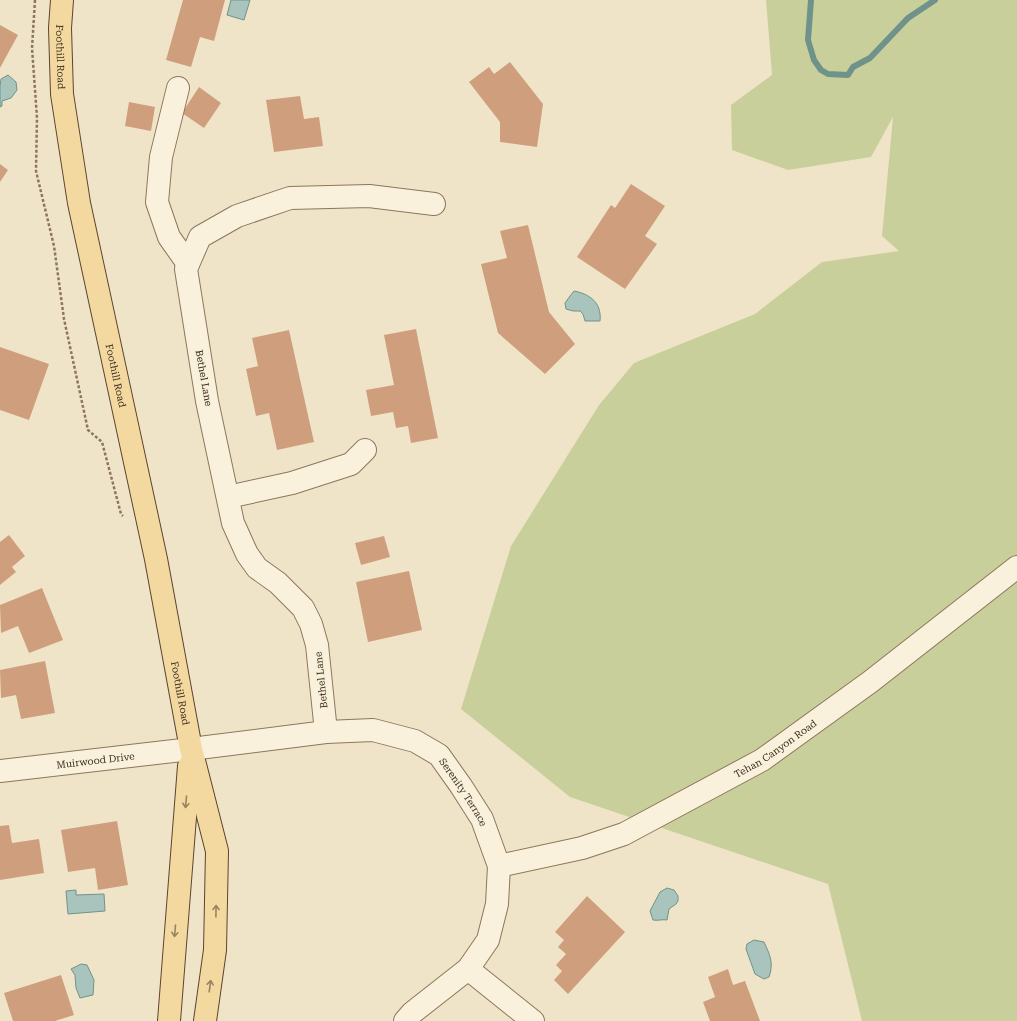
<svg xmlns="http://www.w3.org/2000/svg" width="1017" height="1021" font-family="'Roboto Serif',serif">
	<rect width="100%" height="100%" fill="#f0e4c8"/>
	<path fill="#c9cf9b" d="M766,0H1017V1021H862L828,884L570,797L461,709L511,546L599,405L634,363L755,314L822,262L899,251L882,236L893,117L871,157L788,170L732,150L731,105L772,75Z"/>
	<path fill="#a9c4bc" stroke="#6f938a" d="M231,0H250L244,20L227,15Z
		M8,75L16,82L17,90L11,98L2,101V106L0,107V86L1,79Z
		M574,291C590,294 602,303 600,321H585L583,314L580,311H573L566,309L565,303L570,296Z
		M667,888L674,890L678,896V901L676,904L669,909L667,920C662,919 658,921 653,920L650,911L660,892Z
		M76,890V895L104,894L105,911L68,914L66,891Z
		M754,940L764,942C770,955 774,963 769,977L764,979L755,974L746,949L747,944Z
		M81,964L87,965L94,980L93,995L80,998L76,988L75,975L71,969Z"/>
	<g fill="none" stroke-linecap="round" stroke-linejoin="round">
		<path stroke="#6f938a" stroke-width="6" d="M811,0L808,40L814,60L821,70L828,74L848,75L853,67L870,58L908,18L935,0"/>
	</g>
	<path fill="#cf9f7d" d="M183,0H225L214,41L200,37L191,67L166,60Z
		M0,25L18,35L0,68Z
		M510,62L543,104L537,147L500,142V122L469,82L489,67L494,74Z
		M199,87L221,103L204,128L182,113Z
		M300,96L304,119L319,117L323,146L274,152L266,100Z
		M129,102L155,107L151,131L125,126Z
		M0,164L8,170L0,182Z
		M631,184L665,206L645,236L657,244L625,289L577,257L611,205L615,208Z
		M528,225L549,312L575,344L545,374L498,333L481,264L507,258L500,231Z
		M416,329L438,438L411,443L408,426L396,428L393,412L371,416L366,390L394,385L384,335Z
		M289,330L314,442L277,450L269,413L256,416L246,369L258,366L252,338Z
		M0,347L49,364L29,420L0,410Z
		M9,535L25,556L12,567L16,572L0,585V542Z
		M384,536L390,557L361,565L355,543Z
		M409,571L422,630L368,642L356,582Z
		M42,588L63,640L29,653L18,626L1,633L0,605Z
		M45,661L55,713L21,719L16,695L1,698L0,670Z
		M117,821L128,885L98,890L95,868L68,872L61,830Z
		M9,825L12,843L39,839L44,873L0,880V826Z
		M587,896L625,932L568,994L554,980L562,971L556,965L566,954L558,947L564,940L555,932Z
		M728,969L733,985L745,981L760,1021H710L703,1002L715,997L708,977Z
		M61,975L74,1015L55,1021H13L4,993Z"/>
	<g fill="none" stroke-linecap="round" stroke-linejoin="round">
		<defs>
			<g id="minor">
				<path d="M178,88L161,157L157,202L169,237L188,264"/>
				<path d="M228,497L292,483L351,464L365,450"/>
				<path d="M326,732L317,645L311,624L303,608L278,583L257,568L247,554L233,523L207,401L186,269L200,237L237,216L290,198L369,196L434,204"/>
				<path id="s1" d="M0,771L191,749L326,732L373,730L415,741L439,755L461,786L482,819L499,866L497,904L488,940L468,969L412,1013L405,1021"/>
				<path id="s2" d="M499,866L582,848L624,834L762,760L870,682L1017,567"/>
				<path d="M468,969L533,1021"/>
			</g>
			<g id="major">
				<path id="s3" d="M62,0L60,28L62,94L79,203L156,559L191,749L217,851L215,950L205,1021"/>
				<path d="M169,1021L189,766"/>
			</g>
		</defs>
		<use href="#minor" stroke="#8d765c" stroke-width="24"/>
		<use href="#major" stroke="#5b4430" stroke-width="24"/>
		<path stroke="#8d765c" stroke-width="2.5" stroke-dasharray="3 2" stroke-linecap="butt" d="M35,0L32,48L37,118L36,171L54,246L64,319L88,430L102,442L121,514L123,516"/>
		<use href="#minor" stroke="#faf1dc" stroke-width="22"/>
		<use href="#major" stroke="#f3d9a0" stroke-width="22"/>
	</g>
	<defs><path id="oneway-shaft" d="M-6 0H5M1.5-3L5.5 0L1.5 3" fill="none" stroke-width="1.6" stroke-linecap="round" stroke-linejoin="round"/></defs>
	<g stroke="#988460">
		<use href="#oneway-shaft" transform="translate(186 802) rotate(95)"/>
		<use href="#oneway-shaft" transform="translate(216 911) rotate(-89)"/>
		<use href="#oneway-shaft" transform="translate(175 931) rotate(95)"/>
		<use href="#oneway-shaft" transform="translate(210 986) rotate(-82)"/>
	</g>
	<g text-anchor="middle" dominant-baseline="central" stroke-width="3" stroke-linejoin="round" paint-order="stroke">
		<g font-size="10" fill="#3d2e20" stroke="#f7eed8">
			<text stroke="none"><textPath href="#s3" startOffset="57">Foothill Road</textPath></text>
			<text stroke="none"><textPath href="#s3" startOffset="381">Foothill Road</textPath></text>
			<text transform="translate(204 378) rotate(80)">Bethel Lane</text>
			<text transform="translate(321 680) rotate(-96)">Bethel Lane</text>
			<text stroke="none"><textPath href="#s3" startOffset="705">Foothill Road</textPath></text>
			<text stroke="none"><textPath href="#s2" startOffset="303">Tehan Canyon Road</textPath></text>
			<text stroke="none"><textPath href="#s1" startOffset="96">Muirwood Drive</textPath></text>
			<text stroke="none"><textPath href="#s1" startOffset="491">Serenity Terrace</textPath></text>
		</g>
	</g>
</svg>
